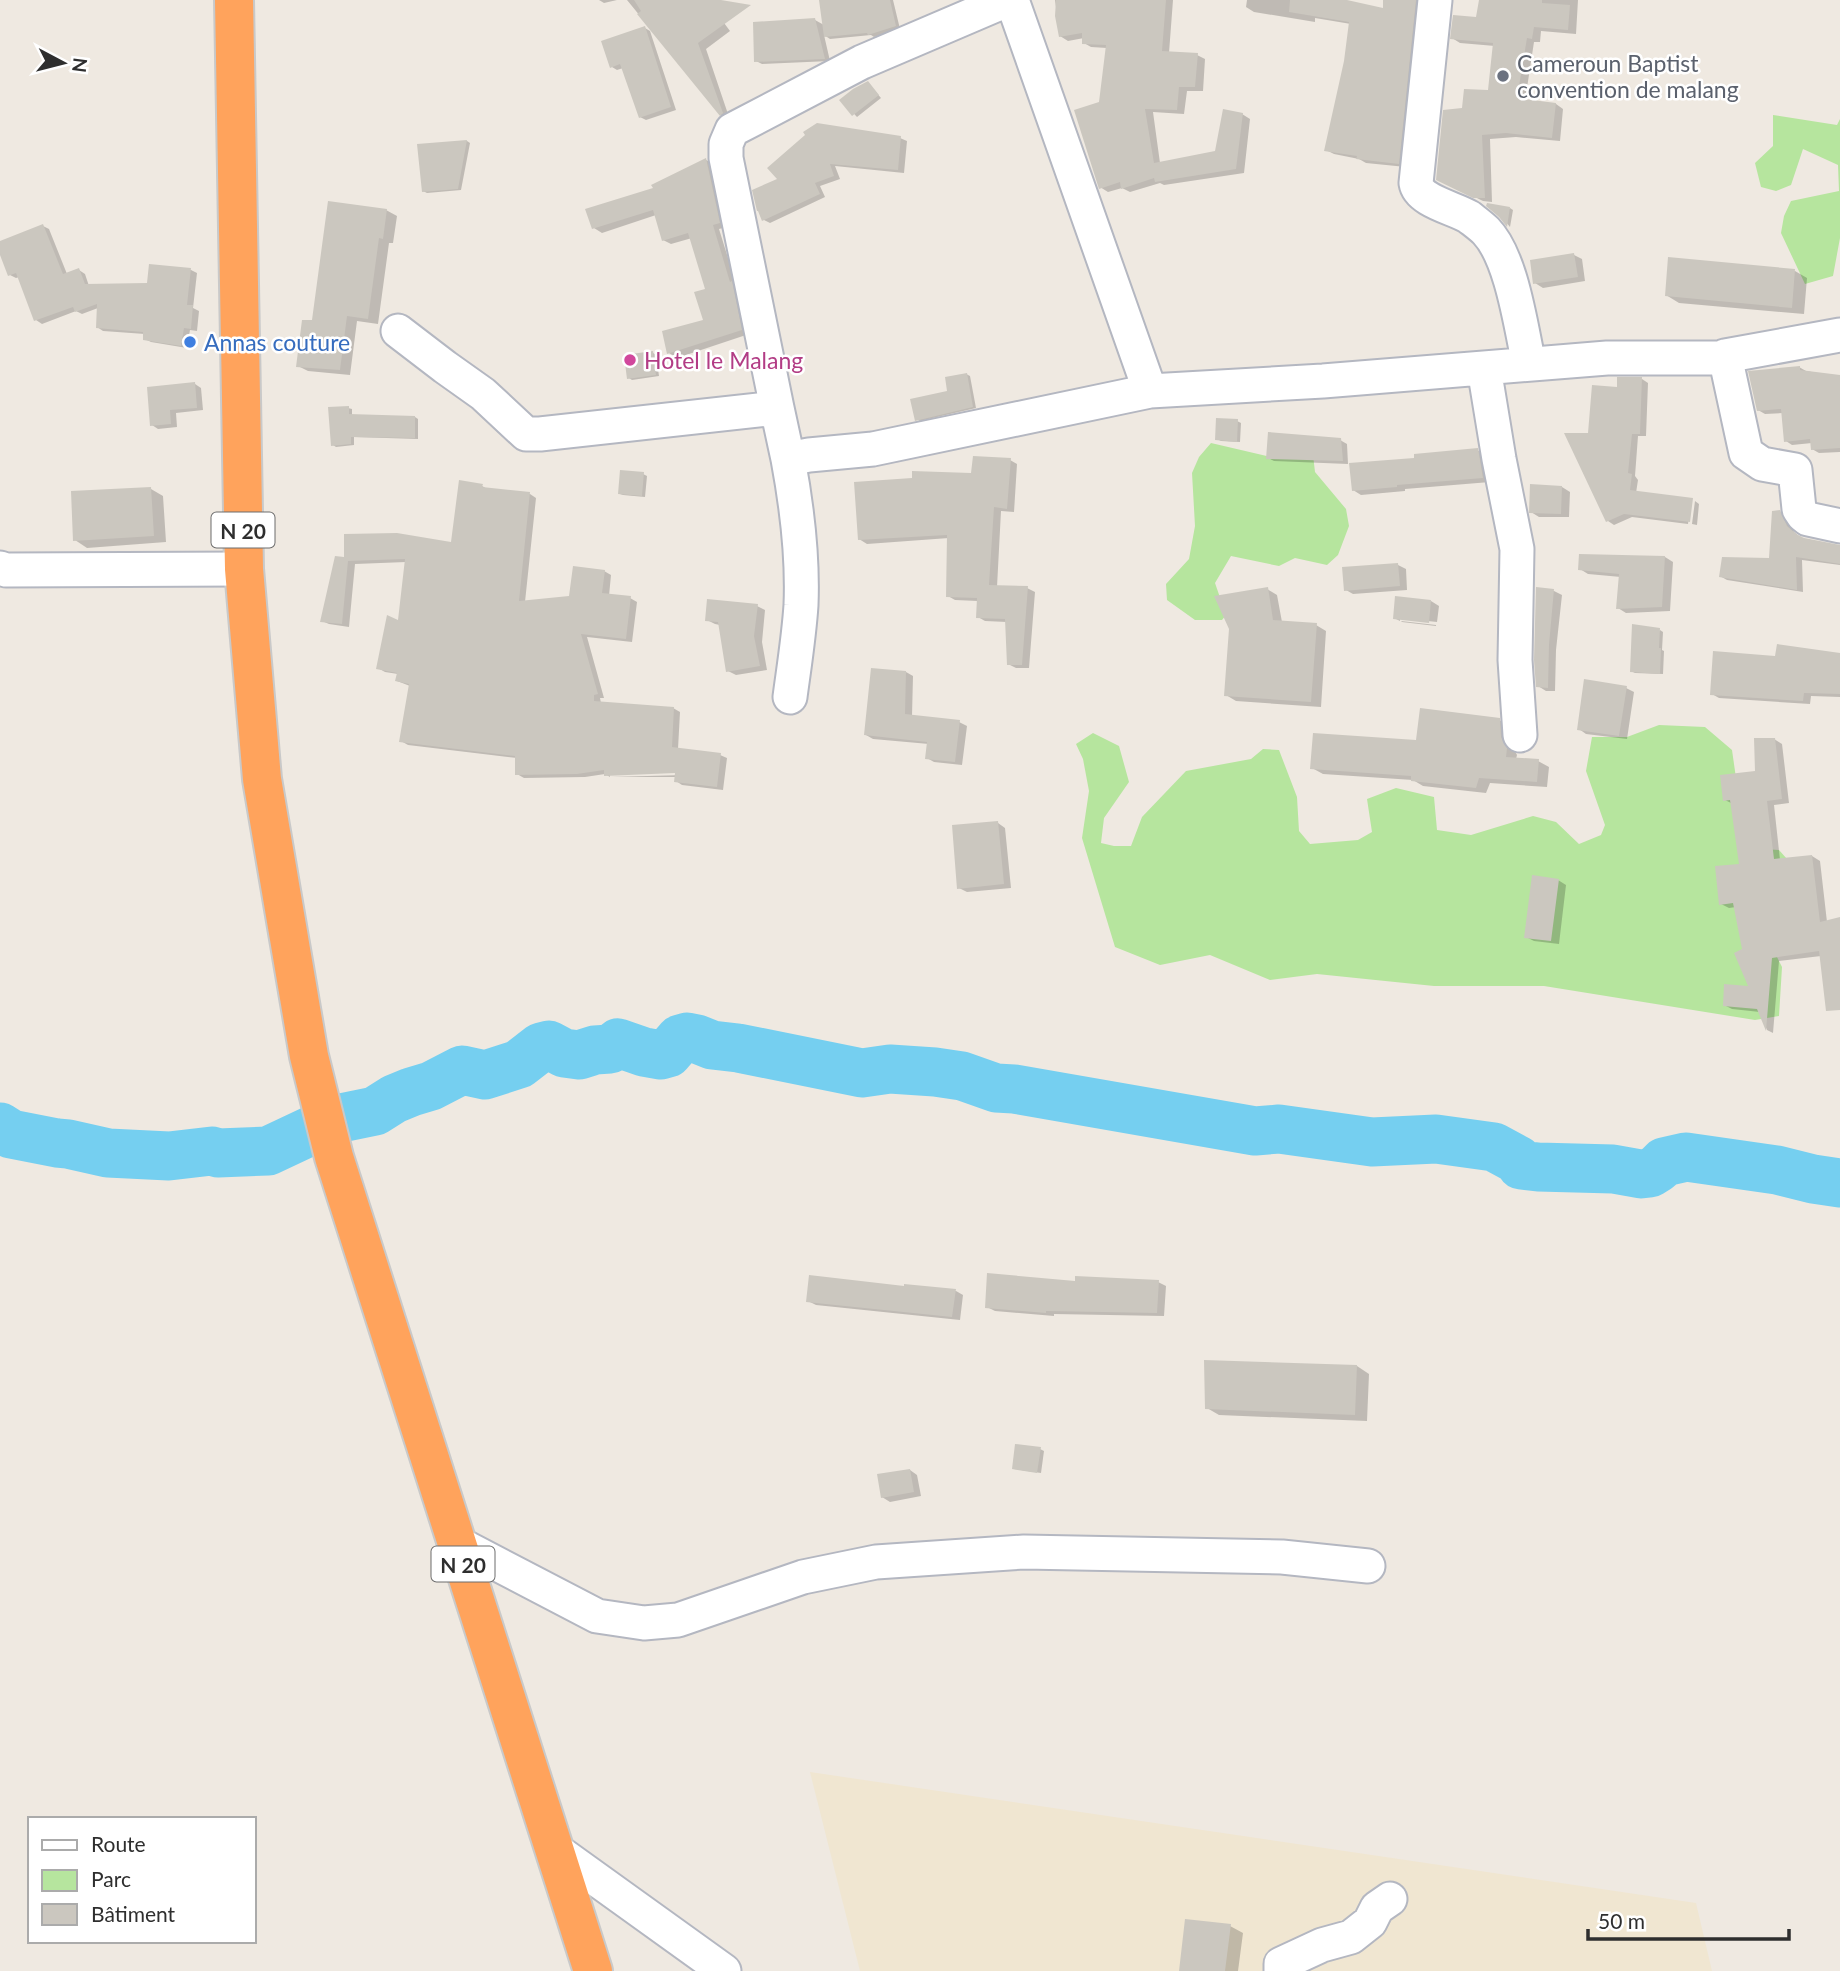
<svg xmlns="http://www.w3.org/2000/svg" width="1840" height="1971" font-family="Lato,sans-serif">
	<rect width="100%" height="100%" fill="#efe9e1"/>
	<path fill="#f0e6d1" d="M810,1772L1696,1903L1712,1971H860Z"/>
	<path fill="#b6e59e" d="M1773,115L1837,125L1840,119V238L1833,276L1805,284L1781,233L1784,216L1791,201L1839,191L1838,165L1803,149L1791,185L1776,191L1761,187L1755,163L1773,146Z
		M1211,443L1279,459L1313,455L1315,472L1346,509L1349,526L1338,555L1327,565L1295,558L1279,566L1231,556L1215,583L1226,615L1222,620H1195L1167,600L1166,584L1189,559L1195,526L1192,473L1199,457Z
		M1659,725L1705,727L1732,750L1746,848L1779,850L1795,868L1775,953L1782,967L1779,1016L1755,1020L1544,986H1434L1317,974L1270,980L1210,955L1160,965L1115,947L1082,838L1089,791L1083,759L1076,744L1093,733L1119,746L1129,782L1104,818L1101,843L1114,846H1131L1142,817L1186,771L1251,759L1263,749L1279,750L1297,797L1299,831L1310,844L1358,840L1372,832L1367,799L1396,788L1434,797L1437,830L1471,835L1533,816L1556,822L1579,844L1601,835L1605,825L1586,771L1592,737H1627Z"/>
	<path fill="#0003" d="M599,0H617L604,3Z
		M627,0H707L730,31L706,49L730,120L721,115Z
		M821,0H893L900,29L874,37L871,35L830,39L824,35L830,61L762,64L756,61L815,20L824,25Z
		M1055,0H1173L1169,53L1197,55L1205,59L1203,91H1187L1184,114L1153,112L1160,163L1217,153L1242,114L1250,119L1244,173L1164,185L1160,183L1130,192L1122,188L1108,192L1100,187L1107,48L1091,47L1084,43V38L1068,41L1060,36Z
		M1247,0H1339L1384,10L1385,0H1424L1406,167L1366,163L1359,159L1334,154L1326,150L1346,61L1351,24L1315,18V22L1254,12L1246,7Z
		M1480,0H1578L1576,34L1541,31L1540,42H1534L1525,101L1556,104L1563,109L1560,141L1516,137L1490,139L1492,202L1483,201L1446,183L1464,110L1490,92L1495,46L1460,43L1452,38L1477,19Z
		M645,28L650,31L676,110L646,120L640,117L623,68L617,70L612,67Z
		M868,83L881,98L857,117L841,100Z
		M900,138L907,141L904,173L835,166L840,179L820,186L825,197L770,223L764,220L754,191Z
		M467,141L470,143L461,190L427,193L423,191L419,146Z
		M706,160L714,164L727,227L719,229L737,287L749,334L677,358L669,353L705,321L708,290L692,238L671,244L663,240L656,215L602,233L594,228L655,189Z
		M1510,208L1513,210L1510,227L1501,216Z
		M386,210L397,216L393,243H389L378,324L357,321L350,375L308,371L298,366L314,322Z
		M43,226L49,229L67,274L79,270L85,274L89,286L148,284L150,266L191,270L197,273L193,308L199,311L197,331L190,330L187,348L151,342L145,339V334L103,331L97,327L98,308L82,314L76,311L42,324L36,320L19,277L16,278L10,275L0,250V243Z
		M1574,255L1582,259L1585,281L1543,288L1535,283Z
		M1795,271L1807,278L1804,314L1679,303L1666,295Z
		M653,353L656,355L659,376L632,380L629,378Z
		M1799,367L1806,371L1840,377V452L1819,453L1812,449V443L1792,445L1786,441L1783,413L1765,414L1758,410Z
		M966,374L970,376L976,408L920,421L916,419L949,392Z
		M1642,379L1648,383L1646,436H1638L1635,476L1638,480L1636,493L1691,500L1688,524L1632,517L1614,525L1608,521L1590,435L1618,389Z
		M195,384L201,388L203,410L176,413L177,427L158,429L152,425Z
		M348,408L352,409V416L415,417L418,419V439L354,437V445L336,447L333,445Z
		M1237,421L1241,423L1240,442L1221,441L1217,439Z
		M1340,440L1347,444L1348,464L1274,461L1268,458Z
		M1477,450L1485,455L1490,482L1405,489V491L1361,495L1353,490L1416,460Z
		M1010,460L1017,464L1014,512L1001,511L997,587L1027,588L1035,592L1029,668H1016L1008,664L1007,622L985,621L978,617V601L955,600L948,596L949,538L867,544L859,539L973,475Z
		M643,474L647,476L645,497L623,495L620,494Z
		M461,482L482,486L489,490L530,494L536,498L525,602L571,598L604,571L611,575L609,596L630,598L637,602L632,642L587,637L604,698H600L601,703L673,708L680,712L678,749L720,755L727,758L723,790L682,785L676,781V777H610L684,775V771L610,774V777L605,774L585,777L524,778L517,774V758L408,745L401,741L410,686L397,681L398,674L385,672L378,668L399,622L406,562L355,564L349,627L329,624L322,621L346,559L453,545Z
		M1562,487L1570,492L1569,517H1539L1531,512Z
		M151,489L163,496L166,542L87,548L75,540Z
		M1695,501L1699,504L1697,525L1692,524Z
		M1779,512L1786,516L1794,532L1801,538L1840,546V565L1802,560L1803,592L1727,580L1720,576L1770,560Z
		M1581,556L1665,557L1673,562L1670,611L1626,613L1618,608L1621,577L1588,574L1580,569Z
		M1398,565L1406,569L1407,590L1353,594L1346,590Z
		M1267,589L1277,595L1282,622L1316,625L1326,631L1321,707L1236,701L1226,695Z
		M1537,589L1554,591L1562,595L1556,650L1555,691H1546L1538,686Z
		M1431,601L1439,606L1437,622L1400,618V621L1394,618Z
		M757,606L765,610L762,642L767,670L736,675L728,671L720,625L715,624L707,620Z
		M1401,621L1436,625V626L1402,622Z
		M1660,630L1663,632L1662,650L1664,651L1663,674L1635,673L1631,671Z
		M1840,655V697L1811,696L1810,704L1719,698L1712,694L1777,658Z
		M906,672L913,676L912,716L959,722L967,726L962,765L934,762L927,758L929,744L873,739L866,735Z
		M1626,688L1634,692L1627,739L1586,734L1579,729Z
		M1499,720L1510,726L1511,744L1517,755L1516,759L1538,761L1549,767L1547,787L1490,783L1486,793L1423,786L1413,780L1323,774L1312,768Z
		M1774,739L1782,744L1789,803L1774,805L1780,860L1812,856L1820,861L1827,922L1840,919V990L1821,956L1779,961L1773,1033L1767,1030L1760,1012L1732,1009L1724,1005L1750,988L1736,907L1729,908L1721,904L1741,865L1733,804L1725,800L1757,772Z
		M998,823L1005,828L1011,888L967,892L959,888Z
		M1558,880L1566,885L1559,944L1534,941L1526,937Z
		M1158,1282L1166,1286L1164,1316L1054,1314V1316L995,1311L987,1307L1076,1283Z
		M905,1288L956,1291L963,1295L960,1320L816,1305L808,1301Z
		M1357,1366L1369,1374L1367,1421L1219,1415L1207,1408Z
		M1040,1449L1044,1451L1041,1473L1014,1469Z
		M910,1470L917,1475L921,1496L890,1502L882,1497Z
		M1230,1926L1243,1933L1238,1971H1180Z"/>
	<g fill="none" stroke-linecap="round" stroke-linejoin="round">
		<path stroke="#75cff0" stroke-width="49" d="M0,1127L11,1134L57,1143L68,1144L108,1153L169,1156L212,1151L218,1153L268,1151L336,1119L375,1111L394,1099L411,1092L431,1086L462,1070L485,1075L519,1064L541,1047L549,1045L564,1053L579,1055L595,1050L610,1049L618,1043L644,1052L661,1055L668,1053L680,1039L687,1037L697,1039L712,1045L738,1048L862,1073L890,1069L935,1072L962,1076L996,1088L1014,1089L1255,1131L1279,1129L1372,1142L1436,1139L1494,1147L1518,1160L1521,1165L1538,1167L1613,1169L1641,1174L1650,1173L1658,1168L1664,1162L1686,1157L1777,1170L1813,1179L1840,1183"/>
	</g>
	<path fill="#cbc7bf" d="M634,0H721L751,5L698,43L723,113L720,116L637,14L641,11Z
		M819,0H890L896,26L868,35L867,33L824,37Z
		M1056,0H1166L1162,51L1198,53L1195,87H1179L1177,110L1145,109L1154,163L1215,151L1223,109L1243,113L1236,169L1155,182L1154,178L1121,189L1120,182L1099,189L1074,110L1099,102L1106,45L1082,44V33L1059,37L1055,16Z
		M1290,0H1347L1383,8V0H1416L1399,164L1356,159L1357,156L1324,151L1344,61L1349,22L1289,12Z
		M1479,0H1542V3L1570,5L1568,30L1534,27L1532,39L1527,38L1517,98L1556,103L1552,138L1506,133L1482,135L1485,198H1473L1436,180L1443,110L1462,108L1464,89L1488,90L1493,43L1450,39L1453,15L1476,17Z
		M815,18L825,59L754,62L753,22Z
		M645,26L671,107L639,118L620,64L610,68L601,41Z
		M868,81L879,95L852,116L839,100L853,89Z
		M817,123L901,136L898,170L830,164L834,176L815,183L820,194L762,221L758,211H757L752,190L777,179L767,168L805,135L803,132Z
		M467,140L458,189L422,192L417,144Z
		M706,158L720,223L713,225L730,282L732,281L742,330L667,354L662,331L703,320L694,292L705,289L688,233L662,241L653,210L592,229L585,209L653,188L651,185Z
		M328,201L387,209L383,239L379,238L368,319L347,316L340,370L296,367L302,320H312Z
		M1487,203L1510,207L1507,227L1499,217L1486,206Z
		M43,224L63,274L79,268L85,284L147,283L149,264L191,268L187,305H193L191,329L184,328L181,346L143,340V332L96,328L97,304L75,312L73,307L34,321L16,273L8,276L0,255V241Z
		M1574,253L1578,277L1533,284L1530,260Z
		M1668,257L1795,269L1792,308L1665,296Z
		M653,351L656,375L627,379L624,355Z
		M1800,366V370L1840,375V448L1811,450L1810,439L1784,442L1781,409L1757,411L1748,371Z
		M967,373L973,407L915,421L910,399L947,391L945,377Z
		M1617,377H1642L1640,434H1632L1628,473L1632,474L1630,490L1693,498L1690,522L1624,514L1606,522L1564,433H1588L1592,385L1617,387Z
		M195,382L197,408L170,410L171,424L150,426L147,387Z
		M349,406V414L415,416V438L351,437V444L331,446L328,407Z
		M1216,418L1238,419L1237,442L1215,440Z
		M1268,432L1341,438L1343,461L1266,459Z
		M1478,448L1483,478L1397,485V487L1352,491L1349,463L1414,458V454Z
		M973,456L1011,458L1007,509L994,507L989,585L1028,586L1022,665H1007L1005,619L976,618L977,598L946,597L947,535L858,540L854,482L912,478V471L971,473Z
		M620,470L644,472L642,496L618,494Z
		M459,480L483,484L482,487L530,492L519,601L569,596L573,566L605,570L602,593L631,596L626,639L581,634L598,694L594,695V701L674,707L672,747L721,753L717,787L674,782L675,773L604,776V770L577,774L515,775V756L399,742L409,684L395,681L397,673L376,669L387,615L398,620L405,559L348,561L342,624L320,622L335,556L344,557V534L397,533L451,542Z
		M1530,484L1562,486L1561,514L1529,513Z
		M151,487L154,536L73,541L71,491Z
		M1780,510L1787,526L1796,534L1804,538L1840,545V564L1796,557L1797,590L1719,577L1722,557L1769,558L1772,511Z
		M1579,554L1665,556L1662,607L1616,609L1619,574L1578,570Z
		M1398,563L1400,586L1344,591L1342,567Z
		M1268,587L1273,620L1317,623L1311,702L1224,696L1229,629L1214,596Z
		M1536,587L1554,589L1549,645L1548,688L1536,687L1534,660Z
		M1395,596L1431,600L1429,623L1393,619Z
		M707,599L758,604L754,636L760,666L726,672L718,622L705,621Z
		M1632,624L1660,628L1659,648H1661L1660,674L1630,672Z
		M1777,644L1840,653V694L1804,693L1803,701L1710,695L1713,651L1775,656Z
		M871,668L906,671L905,714L960,720L955,762L925,759L927,742L864,735Z
		M1584,679L1627,686L1619,736L1577,730Z
		M1420,708L1500,718L1501,737L1507,748L1506,757L1539,759L1537,782L1479,778L1476,788L1411,781V776L1310,769L1313,733L1416,740Z
		M1754,738H1775L1782,799L1767,801L1774,859L1812,855L1820,922L1840,917V1010L1826,1011L1819,951L1772,958L1766,1031L1757,1009L1723,1006L1724,984L1748,986L1734,953L1742,949L1733,903L1719,905L1715,866L1739,864L1730,800L1723,801L1720,775L1755,771Z
		M998,821L1004,884L957,889L952,825Z
		M1532,875L1559,879L1551,941L1524,938Z
		M987,1273L1075,1281V1276L1159,1280L1157,1313L1046,1311V1313L985,1308Z
		M809,1275L904,1286V1284L956,1289L952,1317L806,1302Z
		M1204,1360L1357,1365L1355,1415L1205,1409Z
		M1015,1444L1041,1447L1037,1473L1012,1469Z
		M910,1469L914,1492L881,1498L877,1474Z
		M1185,1919L1231,1924L1225,1971H1179Z"/>
	<g fill="none" stroke-linecap="round" stroke-linejoin="round">
		<defs>
			<path id="minor" d="M1012,0L1150,391
				M1435,0L1416,183C1419,201 1454,208 1469,217C1474,221 1481,226 1486,231C1512,258 1521,328 1529,364
				M398,331L445,367L483,394L526,434H540L777,408L788,459L809,455L873,449L1150,391L1323,381L1607,358H1724L1725,356L1840,335
				M1725,356L1746,453L1762,464L1795,470L1799,509L1803,515L1808,519L1840,526
				M1484,368L1499,459L1517,549L1515,660L1520,735
				M777,408L726,158V144L732,130L862,62L1007,0
				M788,459C797,507 803,556 801,605C799,636 794,667 790,697
				M0,568L6,570L244,569
				M457,1543L597,1616L644,1623L678,1620L803,1577L876,1562L1024,1552L1282,1557L1368,1566
				M553,1848L724,1971
				M1281,1971V1964L1322,1945L1351,1937L1370,1922L1377,1908L1390,1899"/>
			<path id="highway" d="M234,0L244,569L262,779L309,1056L334,1157L593,1971"/>
		</defs>
		<use href="#minor" stroke="#b4b7c1" stroke-width="37"/>
		<use href="#highway" stroke="#c9c9c9" stroke-width="42"/>
		<use href="#minor" stroke="#fff" stroke-width="33"/>
		<use href="#highway" stroke="#ffa35c" stroke-width="38"/>
	</g>
	<circle fill="#6b7280" stroke="#fff" stroke-width="2.5" cx="1503" cy="76" r="7"/>
	<circle fill="#3f7fe0" stroke="#fff" stroke-width="2.5" cx="190" cy="342" r="7"/>
	<circle fill="#d1479c" stroke="#fff" stroke-width="2.5" cx="630" cy="360" r="7"/>
	<g text-anchor="middle" dominant-baseline="central" stroke-width="5" stroke-linejoin="round" paint-order="stroke">
		<g fill="#fff" stroke="#6d6d6d" stroke-width="2">
			<rect x="211.5" y="512.5" width="63" height="35" rx="5"/>
			<rect x="431.5" y="1546.5" width="63" height="35" rx="5"/>
		</g>
		<g font-size="21" font-weight="bold" fill="#2e2e2e">
			<text x="243" y="530">N 20</text>
			<text x="463" y="1564">N 20</text>
		</g>
		<g font-size="23" fill="#5b616d" stroke="#fff" text-anchor="start">
			<text x="1517" y="63">Cameroun Baptist<tspan x="1517" dy="26">convention de malang</tspan></text>
		</g>
		<g font-size="23" fill="#366cbe" stroke="#fff" text-anchor="start">
			<text x="204" y="342">Annas couture</text>
		</g>
		<g font-size="23" fill="#b23c85" stroke="#fff" text-anchor="start">
			<text x="644" y="360">Hotel le Malang</text>
		</g>
	</g>
	<rect x="28" y="1817" width="228" height="126" fill="#ffffff" stroke="#ababab" stroke-width="2"/>
	<rect x="42" y="1840" width="35" height="10" fill="#ffffff" stroke="#ababab" stroke-width="2"/>
	<text x="91" y="1852" font-size="21" fill="#2e2e2e">Route</text>
	<rect x="42" y="1870" width="35" height="21" fill="#b6e59e" stroke="#ababab" stroke-width="2"/>
	<text x="91" y="1887" font-size="21" fill="#2e2e2e">Parc</text>
	<rect x="42" y="1904" width="35" height="21" fill="#cbc7bf" stroke="#ababab" stroke-width="2"/>
	<text x="91" y="1922" font-size="21" fill="#2e2e2e">Bâtiment</text>
	<g transform="translate(63 63) rotate(97)" stroke="#ffffff" stroke-width="5" paint-order="stroke">
	<path d="M0-5L12 26L0 18L-12 26Z" fill="#2e2e2e"/>
	<text y="-10" font-size="19" font-weight="bold" text-anchor="middle" fill="#2e2e2e">N</text>
	</g>
	<path d="M1588 1929v10h201v-10" fill="none" stroke="#2e2e2e" stroke-width="3.5"/>
	<text x="1598" y="1929" font-size="21" fill="#2e2e2e" stroke="#ffffff" stroke-width="5" paint-order="stroke">50 m</text>
</svg>
